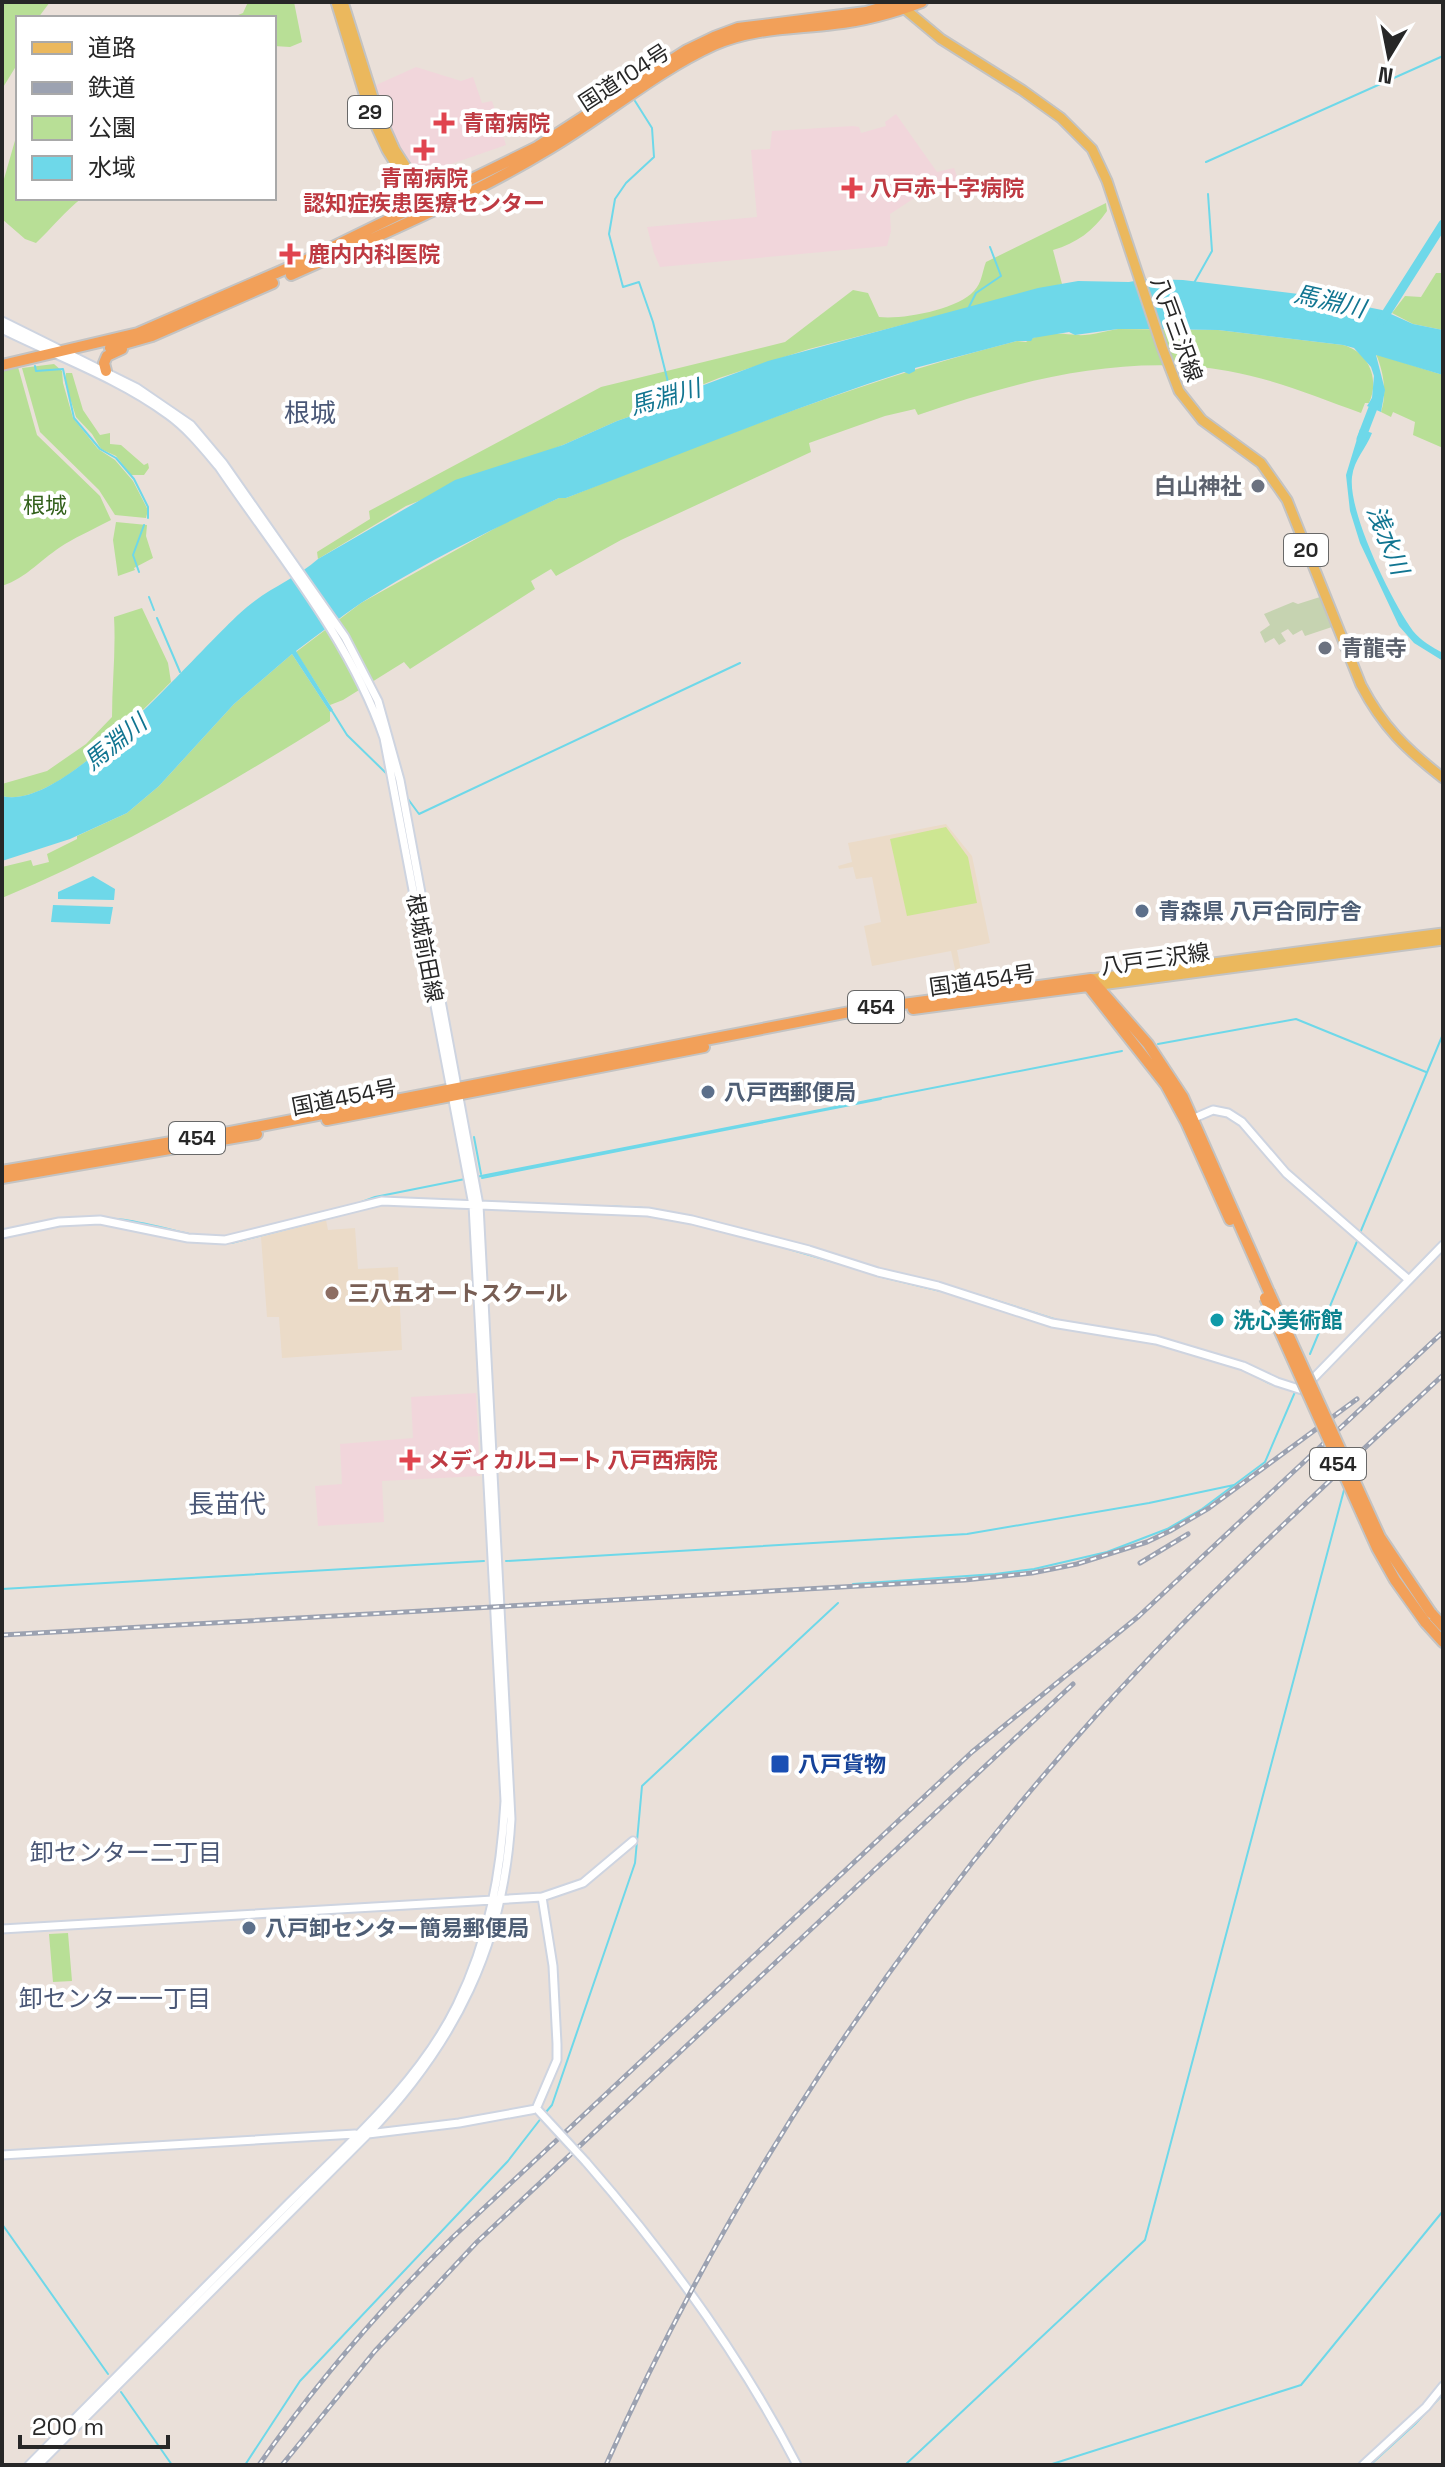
<svg xmlns="http://www.w3.org/2000/svg" width="1445" height="2467" font-family="'Space Grotesk','Noto Sans JP',sans-serif">
	<rect width="100%" height="100%" fill="#eae0d9"/>
	<path fill="#ebdbc8" d="M946,824L972,856L990,943L957,950L965,991L960,992L951,951L872,966L864,926L881,922L872,877L856,879L853,867L839,869L838,866L852,862L848,843Z
		M326,1220L328,1230L355,1228L358,1269L398,1267L402,1350L282,1358L279,1317H267L261,1237Z"/>
	<path fill="#f1d6db" d="M416,67L461,81L473,77L482,103L492,101L506,145L437,169L420,179L398,145L374,86Z
		M896,114L937,172L954,168L960,185L913,199L890,214L891,231L887,246L660,267L654,253L647,227L757,217L751,150L770,149L772,131L853,126L859,127L861,133L886,126L885,122Z
		M476,1393L480,1476L382,1481L384,1522L318,1526L315,1486L342,1484L340,1444L413,1438L411,1397Z"/>
	<path fill="#b8df96" d="M2,2H50L38,18H18V63L2,89Z
		M248,2H294L302,42L290,47L274,46V18H231L243,13Z
		M18,130V198H82C65,211 52,228 36,243L25,239L2,219V186Z
		M1106,203L1107,211C1093,231 1077,243 1053,250L1062,284L809,349L719,378L677,395L663,405L617,421L563,445L406,506L318,559L317,552L370,519L369,511L601,387L785,342L853,290L868,293L879,317C903,320 958,309 974,291C982,283 982,272 986,262Z
		M1436,273H1443V330L1413,324L1392,313L1405,296L1421,297Z
		M1118,329L1218,330L1343,345C1369,352 1380,379 1369,403H1365L1361,413C1317,397 1274,379 1228,371C1122,353 1017,381 918,415L915,409L885,416L809,443L811,452L621,540L556,576L551,569L531,581L535,589L410,669L404,662L343,700L330,705L296,652L361,603L508,521L559,498H566C714,439 862,380 1017,341L1026,342C1040,332 1061,333 1077,335C1090,336 1105,331 1118,329Z
		M1376,354L1443,375V448L1413,435L1415,422L1393,412L1391,417L1381,412C1387,394 1384,373 1376,354Z
		M54,364L62,371L63,383L73,418L98,449L115,460L133,481L148,510L146,518L115,515L99,490L40,432L22,368Z
		M18,367L37,435L100,496L111,520C96,528 80,535 65,544C42,558 27,578 2,586V370Z
		M66,373H72L83,410L100,435L110,433V444L121,445L144,465L148,463L149,468L144,475H131L116,456L101,449L92,434L76,417L65,382Z
		M116,522L147,525L146,536L153,558L134,568L135,570L118,576L113,540Z
		M142,608L168,663L171,682C137,715 52,809 2,796V784L47,771L86,744L112,717C112,683 116,651 114,617Z
		M292,654L330,712V721C224,787 118,850 2,898V867L31,860L33,866L49,862L47,854L77,839V836L127,813L159,786L234,704Z
		M68,1933L72,1981L53,1982L49,1934Z"/>
	<path fill="#c6d3b1" d="M1320,597L1332,627L1305,636L1302,630L1293,635L1288,629L1281,633L1286,641L1279,645L1274,638L1265,643L1260,632L1270,625L1264,614L1293,602L1298,604Z"/>
	<path fill="#cde692" d="M946,827L968,857L977,903L907,916L890,839Z"/>
	<path fill="#6ed8e9" d="M1145,279L1183,280L1307,295L1382,310L1413,324L1443,330V375L1376,355L1385,390L1381,412L1367,406L1372,398L1374,376L1371,367L1354,348L1343,345L1218,330L1149,329H1118L1075,335L1069,332L1033,338L1031,341H1017L915,368V371L909,374L904,372C790,409 678,455 566,498H559C492,529 423,563 361,603C339,618 318,635 296,651L333,710L330,712L292,654L234,704L159,786L127,813L70,839L2,861V796C66,813 198,648 247,607C269,588 297,578 318,559L455,480L563,445L617,421L663,405L677,395L768,361L1038,288L1078,281L1129,282Z
		M1360,429L1372,433C1366,449 1354,459 1352,477C1348,513 1392,602 1413,631C1421,641 1432,647 1443,653V661L1414,643L1399,626L1360,543L1350,511L1346,475Z
		M93,876L115,889L114,900L58,899V892Z
		M53,905L113,907L110,924L51,922Z"/>
	<g fill="none" stroke-linecap="round" stroke-linejoin="round">
		<path stroke="#6ed8e9" stroke-width="2" d="M635,101L652,128L654,157L626,183L615,199L609,234L623,287L639,282L653,322L672,398
			M1206,162L1443,56
			M1194,283L1212,251L1208,194
			M969,307L976,293L1001,276L990,247
			M35,366L36,371L63,369L74,418L100,449L116,458L134,479L148,507V518
			M139,572L133,555L144,525
			M149,597L154,610
			M157,618L180,672
			M332,711L347,735L388,775
			M405,795L419,814L740,663
			M1158,1044L1296,1019L1426,1072
			M474,1137L481,1174
			M476,1177L1122,1051
			M482,1178L881,1099
			M359,1203L375,1197L465,1179
			M398,1205L459,1208
			M603,1206L644,1208
			M490,1209L564,1212
			M655,1210L688,1216
			M694,1217L715,1222
			M73,1218C113,1214 150,1225 189,1234
			M1360,1233L1443,1034
			M3,1237L32,1231
			M187,1241L231,1243L349,1213
			M782,1247L868,1272
			M878,1276L949,1293
			M972,1293L1057,1320
			M1067,1322L1144,1335
			M1310,1354L1358,1239
			M1256,1376L1269,1383L1290,1390
			M506,1561L967,1534L1149,1503L1234,1485
			M853,1584L995,1574L1034,1569L1107,1552L1167,1529L1202,1509L1265,1462L1295,1392
			M2,1589L484,1561
			M546,2112L552,2105L635,1863L642,1786L838,1603
			M2,2224L108,2374
			M121,2392L172,2465
			M245,2465L300,2381L508,2161L542,2117
			M905,2465L1145,2240L1344,1490
			M1049,2465L1301,2385L1443,2211
			M1370,2465L1415,2424L1443,2394"/>
		<path stroke="#6ed8e9" stroke-width="9" d="M1382,320L1443,224
			M1361,439L1376,400"/>
		<defs>
			<path id="tertiary" d="M2,321L137,388L191,425L223,463L345,637L378,701L400,780L479,1205L511,1819C504,1945 455,2043 368,2134L38,2465
				M2,329C56,356 118,378 167,414C187,428 203,448 219,467C278,554 349,637 384,738L473,1205L505,1801C501,1873 489,1940 457,2005C419,2083 349,2143 289,2203C202,2290 115,2378 29,2465
				M1192,1119L1213,1110L1228,1113L1242,1122L1286,1173L1409,1280
				M2,1234L59,1222L100,1220L188,1238L225,1240L382,1201L648,1212L692,1220L809,1250L878,1272L938,1286L1052,1323L1156,1340L1243,1366L1277,1382L1302,1390L1443,1245
				M2,1929L542,1897L583,1883L633,1841
				M368,2134L459,2123L536,2109L557,2060V2044L553,1966L542,1897
				M2,2155L355,2134
				M586,2162C667,2255 740,2355 797,2465
				M1363,2465L1426,2407L1443,2386"/>
			<path id="primary" d="M336,2L370,113L387,150L425,212
				M343,2L377,110L395,150L432,207
				M899,4L941,39L1022,90L1061,118L1092,149L1107,181L1162,347L1179,391L1202,420L1261,463L1287,500L1361,685C1383,727 1406,749 1443,778
				M1090,983L1091,979L1443,933
				M1093,986L1443,940"/>
			<path id="trunk" d="M291,275C378,236 468,198 549,149C605,116 655,72 714,45C752,28 794,29 834,24C864,21 893,13 922,2
				M110,348L152,336L273,283
				M2,365L138,333L304,261L537,147L687,50L714,37L738,28L866,12L900,2
				M106,371L104,363L107,356L122,349
				M913,1009L1088,986L1166,1085L1186,1122L1230,1220
				M327,1120L704,1047
				M2,1171L230,1132L865,1009L1091,979L1148,1044L1183,1097L1269,1292
				M2,1178L257,1134
				M1431,1613L1443,1626
				M1425,1622L1443,1642"/>
		</defs>
		<use href="#tertiary" stroke="#ced4e0" stroke-width="11"/>
		<use href="#primary" stroke="#c3c3c3" stroke-width="13"/>
		<use href="#trunk" stroke="#c3c3c3" stroke-width="14"/>
		<use href="#tertiary" stroke="#fff" stroke-width="7"/>
		<use href="#primary" stroke="#ebb85d" stroke-width="9"/>
		<use href="#trunk" stroke="#f2a059" stroke-width="10"/>
		<defs>
			<path id="rail" d="M1140,1563L1188,1534
				M2,1635L965,1580L1032,1573L1077,1564L1147,1542L1170,1531L1209,1508L1357,1399
				M259,2465C316,2383 381,2308 452,2238L972,1752L1139,1616L1443,1332
				M282,2465L375,2351L477,2242L1073,1684
				M606,2465C728,2191 899,1934 1100,1711C1208,1592 1326,1484 1443,1375"/>
		</defs>
		<use href="#rail" stroke="#9ca2b1" stroke-width="5"/>
		<use href="#rail" stroke="#fff" stroke-width="2" stroke-dasharray="6" stroke-linecap="butt"/>
		<defs>
			<path id="tertiary-bridge" d="M538,2110L586,2162"/>
			<path id="trunk-bridge" d="M1269,1292L1380,1537L1431,1613
				M1265,1298L1377,1548L1395,1580L1425,1622"/>
		</defs>
		<use href="#tertiary-bridge" stroke="#ced4e0" stroke-width="11" stroke-linecap="butt"/>
		<use href="#trunk-bridge" stroke="#c3c3c3" stroke-width="14" stroke-linecap="butt"/>
		<use href="#tertiary-bridge" stroke="#fff" stroke-width="7"/>
		<use href="#trunk-bridge" stroke="#f2a059" stroke-width="10"/>
	</g>
	<g fill="#e0444e" stroke="#fff" stroke-width="3">
		<path d="M440 111h8v8h8v8h-8v8h-8v-8h-8v-8h8z"/>
		<path d="M420 138h8v8h8v8h-8v8h-8v-8h-8v-8h8z"/>
		<path d="M848 176h8v8h8v8h-8v8h-8v-8h-8v-8h8z"/>
		<path d="M286 242h8v8h8v8h-8v8h-8v-8h-8v-8h8z"/>
		<path d="M406 1448h8v8h8v8h-8v8h-8v-8h-8v-8h8z"/>
	</g>
	<g fill="#6b7280" stroke="#fff" stroke-width="3">
		<circle cx="1258" cy="486" r="8"/>
		<circle cx="1325" cy="648" r="8"/>
	</g>
	<g fill="#5c6f8a" stroke="#fff" stroke-width="3">
		<circle cx="1142" cy="911" r="8"/>
		<circle cx="708" cy="1092" r="8"/>
		<circle cx="249" cy="1928" r="8"/>
	</g>
	<circle fill="#8d6e63" stroke="#fff" stroke-width="3" cx="332" cy="1293" r="8"/>
	<circle fill="#0f9aa8" stroke="#fff" stroke-width="3" cx="1217" cy="1320" r="8"/>
	<rect fill="#1a4fb4" stroke="#fff" stroke-width="3" x="770" y="1754" width="20" height="20" rx="4"/>
	<g text-anchor="middle" dominant-baseline="central" stroke-width="8" stroke-linejoin="round" paint-order="stroke">
		<g fill="#fff" stroke="#686868" stroke-width="2">
			<rect x="348" y="96" width="44" height="32" rx="6"/>
			<rect x="1284" y="534" width="44" height="32" rx="6"/>
			<rect x="848" y="991" width="56" height="32" rx="6"/>
			<rect x="169" y="1122" width="56" height="32" rx="6"/>
			<rect x="1310" y="1448" width="56" height="32" rx="6"/>
		</g>
		<g font-size="20" font-weight="bold" fill="#272727">
			<text x="370" y="112">29</text>
			<text x="1306" y="550">20</text>
			<text x="876" y="1007">454</text>
			<text x="197" y="1138">454</text>
			<text x="1338" y="1464">454</text>
		</g>
		<g font-size="22" fill="#272727" stroke="#fff">
			<text transform="translate(624 77) rotate(-33)">国道104号</text>
			<text transform="translate(1177 329) rotate(70)">八戸三沢線</text>
			<text transform="translate(425 948) rotate(79)">根城前田線</text>
			<text transform="translate(1155 959) rotate(-8)">八戸三沢線</text>
			<text transform="translate(982 980) rotate(-8)">国道454号</text>
			<text transform="translate(344 1097) rotate(-11)">国道454号</text>
		</g>
		<g font-size="22" font-weight="bold" fill="#be3a42" stroke="#fff" text-anchor="start">
			<text x="462" y="123">青南病院</text>
			<text x="424" y="178" text-anchor="middle">青南病院<tspan x="424" dy="25">認知症疾患医療センター</tspan></text>
			<text x="870" y="188">八戸赤十字病院</text>
			<text x="308" y="254">鹿内内科医院</text>
			<text x="428" y="1460">メディカルコート 八戸西病院</text>
		</g>
		<g font-size="22" font-weight="bold" fill="#5b616d" stroke="#fff" text-anchor="end">
			<text x="1242" y="486">白山神社</text>
			<text x="1341" y="648" text-anchor="start">青龍寺</text>
		</g>
		<g font-size="22" fill="#32601b" stroke="#fff">
			<text x="45" y="505">根城</text>
		</g>
		<g font-size="22" font-weight="bold" fill="#4e5e75" stroke="#fff" text-anchor="start">
			<text x="1158" y="911">青森県 八戸合同庁舎</text>
			<text x="724" y="1092">八戸西郵便局</text>
			<text x="265" y="1928">八戸卸センター簡易郵便局</text>
		</g>
		<g font-size="22" font-weight="bold" fill="#785e54" stroke="#fff" text-anchor="start">
			<text x="348" y="1293">三八五オートスクール</text>
		</g>
		<g font-size="22" font-weight="bold" fill="#0d838f" stroke="#fff" text-anchor="start">
			<text x="1233" y="1320">洗心美術館</text>
		</g>
		<g font-size="22" font-weight="bold" fill="#164399" stroke="#fff" text-anchor="start">
			<text x="798" y="1764">八戸貨物</text>
		</g>
		<g font-size="24" font-style="italic" fill="#117591" stroke="#fff">
			<text transform="translate(1330 301) rotate(13)">馬淵川</text>
			<text transform="translate(665 397) rotate(-16)">馬淵川</text>
			<text transform="translate(1388 540) rotate(68)">浅水川</text>
			<text transform="translate(115 742) rotate(-39)">馬淵川</text>
		</g>
		<g font-size="24" fill="#4a5776" stroke="#fff">
			<text x="126" y="1852">卸センター二丁目</text>
			<text x="115" y="1998">卸センター一丁目</text>
		</g>
		<g font-size="26" fill="#4a5776" stroke="#fff">
			<text x="310" y="413">根城</text>
			<text x="227" y="1504">長苗代</text>
		</g>
	</g>
	<rect width="1445" height="2467" fill="none" stroke="#272727" stroke-width="8"/>
	<rect x="16" y="16" width="260" height="184" fill="#ffffff" stroke="#a9a9a9" stroke-width="2"/>
	<rect x="32" y="42" width="40" height="12" fill="#ebb85d" stroke="#a9a9a9" stroke-width="2"/>
	<text x="88" y="56" font-size="24" fill="#272727">道路</text>
	<rect x="32" y="82" width="40" height="12" fill="#9ca2b1" stroke="#a9a9a9" stroke-width="2"/>
	<text x="88" y="96" font-size="24" fill="#272727">鉄道</text>
	<rect x="32" y="116" width="40" height="24" fill="#b8df96" stroke="#a9a9a9" stroke-width="2"/>
	<text x="88" y="136" font-size="24" fill="#272727">公園</text>
	<rect x="32" y="156" width="40" height="24" fill="#6ed8e9" stroke="#a9a9a9" stroke-width="2"/>
	<text x="88" y="176" font-size="24" fill="#272727">水域</text>
	<g transform="translate(1389 56) rotate(190)" stroke="#ffffff" stroke-width="6" paint-order="stroke">
	<path d="M0-6L14 30L0 20L-14 30Z" fill="#272727"/>
	<text y="-12" font-size="22" font-weight="bold" text-anchor="middle" fill="#272727">N</text>
	</g>
	<path d="M20 2435v12h148v-12" fill="none" stroke="#272727" stroke-width="4"/>
	<text x="32" y="2435" font-size="24" fill="#272727" stroke="#ffffff" stroke-width="6" paint-order="stroke">200 m</text>
</svg>
